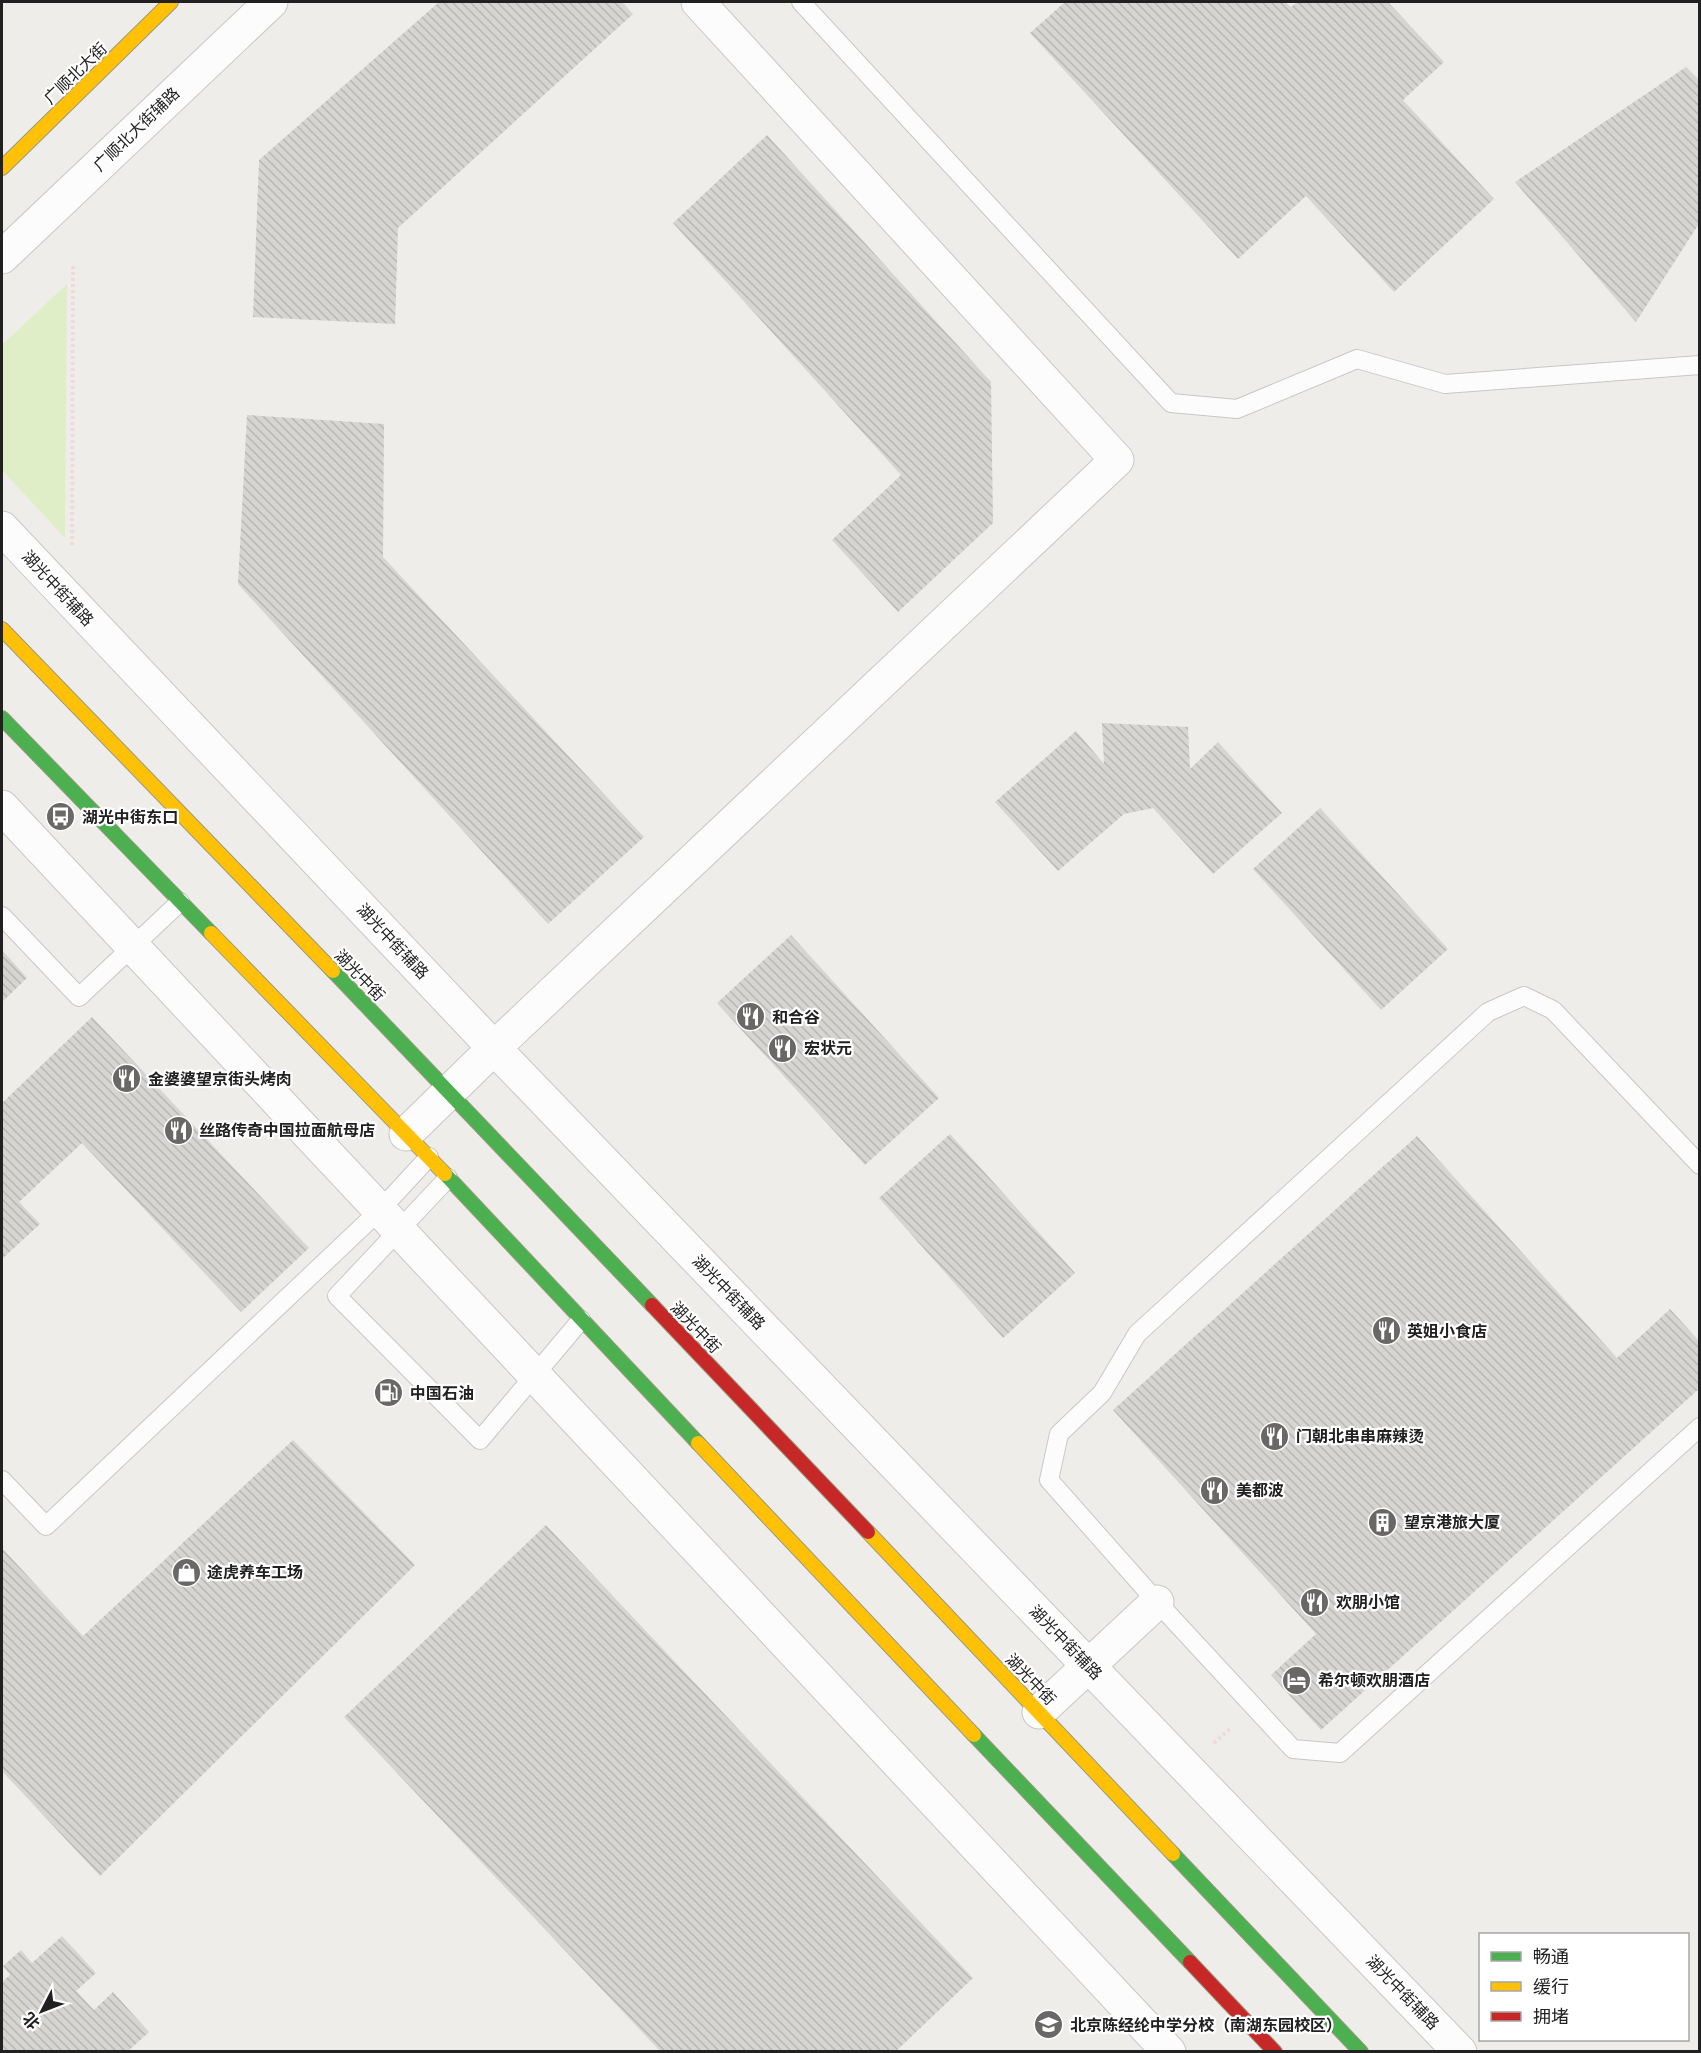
<svg xmlns="http://www.w3.org/2000/svg" width="1701" height="2053" font-family="'PT Sans','Noto Sans SC',sans-serif">
	<defs>
		<pattern id="building-back-hatch" width="6" height="6" patternUnits="userSpaceOnUse" patternTransform="scale(1.5)"><rect width="6" height="6" fill="#d7d5d2"/><path d="M-1 5l2 2M0 0l6 6M5-1l2 2" fill="none" stroke="#b8b7b4"/></pattern>
	</defs>
	<rect width="100%" height="100%" fill="#efedea"/>
	<path fill="#dfeec7" d="M67,284L65,538L2,470V345Z"/>
	<path fill="url(#building-back-hatch)" d="M439,2H622L633,14L398,228L395,324L253,317L259,160Z
		M1065,2H1285L1291,7L1297,2H1388L1444,62L1403,100L1494,199L1394,292L1306,196L1238,259L1030,33Z
		M1686,67L1700,81V222L1636,322L1515,182Z
		M767,135L991,382L993,523L898,612L832,540L901,475L673,223Z
		M247,415L384,424L383,557L644,837L548,924L238,584Z
		M1102,723L1188,727L1190,769L1218,742L1282,813L1213,874L1153,808L1124,814L1058,871L995,802L1076,731L1104,764Z
		M1320,808L1448,949L1381,1010L1253,869Z
		M791,935L939,1098L865,1165L717,1003Z
		M2,950L27,978L2,1002Z
		M92,1017L309,1248L241,1312L82,1143L19,1202L40,1224L2,1259V1103Z
		M950,1134L1075,1273L1003,1338L879,1198Z
		M1417,1136L1617,1358L1670,1309L1700,1342V1388L1321,1730L1271,1675L1316,1634L1113,1410Z
		M293,1440L415,1565L100,1876L2,1771V1548L83,1636Z
		M546,1525L973,1978L895,2052H661L344,1717Z
		M62,1936L96,1973L76,1991L94,2010L113,1992L149,2032L127,2052H2V1982L10,1975L3,1966L21,1950L32,1963Z"/>
	<g fill="none" stroke-linecap="round" stroke-linejoin="round">
		<defs>
			<path id="lane" d="M801,2L1171,403L1237,409L1357,359L1445,384L1700,365
				M2,916L79,997L180,902
				M1700,1165L1553,1010L1524,996L1488,1012L1137,1334L1102,1393L1059,1434L1049,1480L1157,1602L1293,1749L1340,1753L1700,1427
				M448,1178L337,1296L480,1440L581,1320
				M2,1480L46,1526L380,1210L429,1157"/>
			<path id="street" d="M2,257L271,2
				M2,528L494,1048L1460,2052
				M2,807L1169,2052
				M406,1134L494,1048L1117,460L698,2
				M1039,1712L1157,1602"/>
			<path id="fast" d="M2,718L211,933
				M333,971L652,1305
				M445,1174L698,1443
				M974,1735L1190,1962
				M1173,1854L1361,2052"/>
			<path id="slow" d="M2,168L171,2
				M2,629L333,971
				M211,933L445,1174
				M698,1443L974,1735
				M868,1532L1173,1854"/>
			<path id="jam" d="M652,1305L868,1532
				M1190,1962L1275,2052"/>
		</defs>
		<use href="#lane" stroke="#c8c7c6" stroke-width="20"/>
		<use href="#street" stroke="#c8c7c6" stroke-width="35"/>
		<use href="#fast" stroke="#9a9a80" stroke-width="16"/>
		<use href="#slow" stroke="#9a9a80" stroke-width="16"/>
		<use href="#jam" stroke="#9a9a80" stroke-width="16"/>
		<path stroke="#ecdbda" stroke-width="4" stroke-dasharray="3 3" stroke-linecap="butt" d="M72,545L73,264
			M1214,1743L1231,1728"/>
		<use href="#lane" stroke="#fdfcfc" stroke-width="18"/>
		<use href="#street" stroke="#fdfcfc" stroke-width="33"/>
		<use href="#fast" stroke="#4caf50" stroke-width="14"/>
		<use href="#slow" stroke="#ffc107" stroke-width="14"/>
		<use href="#jam" stroke="#c62828" stroke-width="14"/>
	</g>
	<defs>
		<symbol id="bus-disc" viewBox="-11 -11 22 22"><circle r="9.5" fill="#696867" stroke="#fff"/><path d="M-5-6H5V4H4V6H2V4H-2V6H-4V4H-5ZM-3.5-4V0h7V-4ZM-3.5 1.2v1.5H-2V1.2ZM2 1.2v1.5H3.5V1.2Z" fill="#fff"/></symbol>
		<symbol id="restaurant-disc" viewBox="-11 -11 22 22"><circle r="9.5" fill="#696867" stroke="#fff"/><path d="M-5-6h1v4h1v-4h1v4h1v-4h1v5L-1.5 .5V6h-2V.5L-5-1ZM5-6V6H3V1.5H1.5Q1.5-4 5-6Z" fill="#fff"/></symbol>
		<symbol id="fuel-disc" viewBox="-11 -11 22 22"><circle r="9.5" fill="#696867" stroke="#fff"/><path d="M-5.5-6h7V0h2V4h1.3V-2.5L3-4.5l.8-.8L6-3V5H2.5V1h-1V6h-7ZM-4.2-4.7v3.2H.2V-4.7Z" fill="#fff"/></symbol>
		<symbol id="building-disc" viewBox="-11 -11 22 22"><circle r="9.5" fill="#696867" stroke="#fff"/><path d="M-4-6H4V6H1V3H-1V6H-4ZM-2.5-4.3h1.7v1.8h-1.7ZM.8-4.3h1.7v1.8H.8ZM-2.5-1h1.7V.8h-1.7ZM.8-1h1.7V.8H.8Z" fill="#fff"/></symbol>
		<symbol id="shop-disc" viewBox="-11 -11 22 22"><circle r="9.5" fill="#696867" stroke="#fff"/><path d="M-5-2.5h2.3a2.7 3.5 0 0 1 5.4 0H5L5.5 6h-11ZM-1.5-2.5h3a1.5 2.3 0 0 0-3 0Z" fill="#fff"/></symbol>
		<symbol id="hotel-disc" viewBox="-11 -11 22 22"><circle r="9.5" fill="#696867" stroke="#fff"/><path d="M-6-4.5h1.5V1H6V5H4.5V3h-9V5H-6ZM-4 0a1.8 1.8 0 1 1 3.6 0ZM.5 0V-2.5h3Q6-2.5 6 0Z" fill="#fff"/></symbol>
		<symbol id="school-disc" viewBox="-11 -11 22 22"><circle r="9.5" fill="#696867" stroke="#fff"/><path d="M0-5L7-2L0 1L-7-2ZM-4 1L0 2.5L4 1V4Q0 6-4 4Z" fill="#fff"/></symbol>
	</defs>
	<g fill-rule="evenodd">
		<use href="#bus-disc" x="44" y="800" width="33" height="33"/>
		<use href="#restaurant-disc" x="734" y="1000" width="33" height="33"/>
		<use href="#restaurant-disc" x="766" y="1032" width="33" height="33"/>
		<use href="#restaurant-disc" x="110" y="1062" width="33" height="33"/>
		<use href="#restaurant-disc" x="162" y="1114" width="33" height="33"/>
		<use href="#restaurant-disc" x="1370" y="1314" width="33" height="33"/>
		<use href="#fuel-disc" x="372" y="1376" width="33" height="33"/>
		<use href="#restaurant-disc" x="1258" y="1420" width="33" height="33"/>
		<use href="#restaurant-disc" x="1198" y="1474" width="33" height="33"/>
		<use href="#building-disc" x="1366" y="1506" width="33" height="33"/>
		<use href="#shop-disc" x="170" y="1556" width="33" height="33"/>
		<use href="#restaurant-disc" x="1298" y="1586" width="33" height="33"/>
		<use href="#hotel-disc" x="1280" y="1664" width="33" height="33"/>
		<use href="#school-disc" x="1032" y="2008" width="33" height="33"/>
	</g>
	<g text-anchor="middle" dominant-baseline="central" stroke-width="4.5" stroke-linejoin="round" paint-order="stroke">
		<g font-size="16" fill="#212121" stroke="#fff">
			<text transform="translate(75 73) rotate(-44)">广顺北大街</text>
			<text transform="translate(136 129) rotate(-44)">广顺北大街辅路</text>
			<text transform="translate(58 588) rotate(47)">湖光中街辅路</text>
			<text transform="translate(393 941) rotate(47)">湖光中街辅路</text>
			<text transform="translate(360 975) rotate(46)">湖光中街</text>
			<text transform="translate(729 1292) rotate(46)">湖光中街辅路</text>
			<text transform="translate(696 1327) rotate(46)">湖光中街</text>
			<text transform="translate(1066 1642) rotate(46)">湖光中街辅路</text>
			<text transform="translate(1031 1679) rotate(46)">湖光中街</text>
			<text transform="translate(1403 1992) rotate(46)">湖光中街辅路</text>
		</g>
		<g font-size="16" font-weight="bold" fill="#212121" stroke="#fff" text-anchor="start">
			<text x="82" y="817">湖光中街东口</text>
			<text x="772" y="1017">和合谷</text>
			<text x="804" y="1048">宏状元</text>
			<text x="148" y="1079">金婆婆望京街头烤肉</text>
			<text x="199" y="1130">丝路传奇中国拉面航母店</text>
			<text x="1407" y="1331">英姐小食店</text>
			<text x="410" y="1393">中国石油</text>
			<text x="1296" y="1436">门朝北串串麻辣烫</text>
			<text x="1236" y="1490">美都波</text>
			<text x="1404" y="1522">望京港旅大厦</text>
			<text x="207" y="1572">途虎养车工场</text>
			<text x="1336" y="1602">欢朋小馆</text>
			<text x="1318" y="1680">希尔顿欢朋酒店</text>
			<text x="1070" y="2025">北京陈经纶中学分校（南湖东园校区）</text>
		</g>
	</g>
	<rect width="1701" height="2053" fill="none" stroke="#212121" stroke-width="6"/>
	<rect x="1479" y="1933" width="210" height="108" fill="#ffffff" stroke="#a6a6a6" stroke-width="1.5"/>
	<rect x="1491" y="1952" width="30" height="9" fill="#4caf50" stroke="#a6a6a6" stroke-width="1.5"/>
	<text x="1533" y="1963" font-size="18" fill="#212121">畅通</text>
	<rect x="1491" y="1982" width="30" height="9" fill="#ffc107" stroke="#a6a6a6" stroke-width="1.5"/>
	<text x="1533" y="1993" font-size="18" fill="#212121">缓行</text>
	<rect x="1491" y="2012" width="30" height="9" fill="#c62828" stroke="#a6a6a6" stroke-width="1.5"/>
	<text x="1533" y="2023" font-size="18" fill="#212121">拥堵</text>
	<g transform="translate(42 2011) rotate(228)" stroke="#ffffff" stroke-width="4.5" paint-order="stroke">
	<path d="M0-4.5L10 22L0 15L-10 22Z" fill="#212121"/>
	<text y="-9" font-size="16" font-weight="bold" text-anchor="middle" fill="#212121">北</text>
	</g>
</svg>
